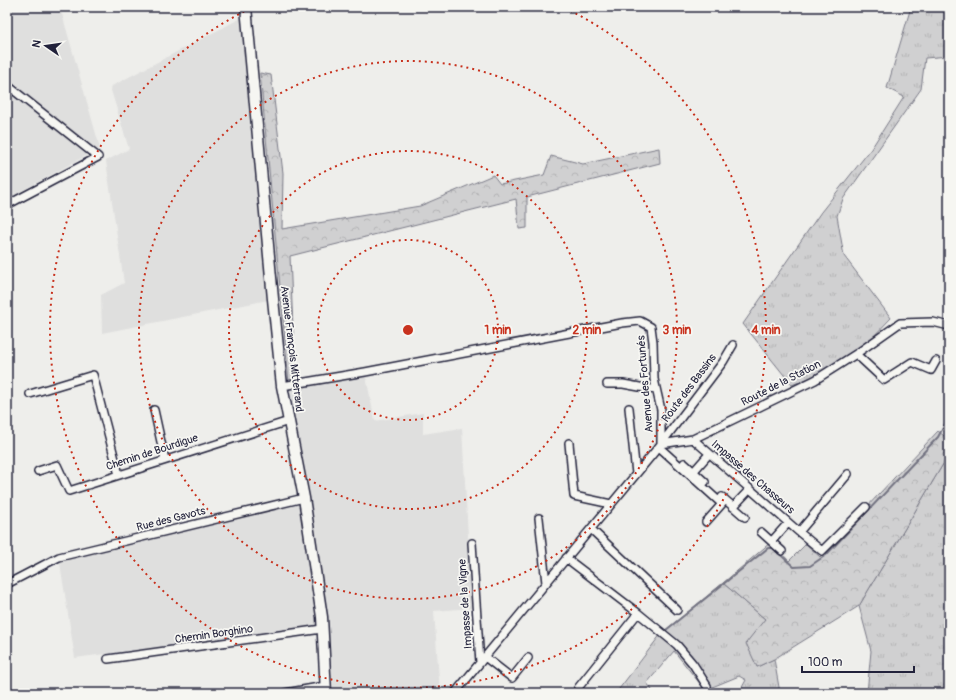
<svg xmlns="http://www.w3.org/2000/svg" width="956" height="700" font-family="Pangolin,sans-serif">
	<defs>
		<pattern id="grass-tufts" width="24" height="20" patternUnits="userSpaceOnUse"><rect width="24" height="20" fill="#d0d0d1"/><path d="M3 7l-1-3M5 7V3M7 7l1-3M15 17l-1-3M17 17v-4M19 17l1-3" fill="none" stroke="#b2b2b4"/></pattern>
		<pattern id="forest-crowns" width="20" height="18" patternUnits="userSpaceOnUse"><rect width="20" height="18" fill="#d0d0d1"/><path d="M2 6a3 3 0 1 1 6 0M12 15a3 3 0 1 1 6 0" fill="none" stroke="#b2b2b4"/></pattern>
	</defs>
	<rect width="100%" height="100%" fill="#eeeeeb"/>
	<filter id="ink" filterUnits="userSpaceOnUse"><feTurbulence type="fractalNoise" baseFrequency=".025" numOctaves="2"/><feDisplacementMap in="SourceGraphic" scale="8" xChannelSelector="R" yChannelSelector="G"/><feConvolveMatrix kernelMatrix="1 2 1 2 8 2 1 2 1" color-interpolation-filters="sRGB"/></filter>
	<g filter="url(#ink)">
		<path fill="#dfdfde" d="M7,7H60L100,148L7,199Z
			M247,15L273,299L102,333L101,295L124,283L106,161L129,149L110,87Z
			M365,372L375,421L423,413V434L462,428L472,608L434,611L440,693H326L322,625L75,658L59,557L304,498L282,386Z"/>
		<path fill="url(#grass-tufts)" stroke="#797986" d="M911,7H949V56L925,58L921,89L843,199L837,216L844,256L891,318L871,339L818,374L792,385L743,324L821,212L871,149L904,97L887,88Z
			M949,454V693H867L871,651L859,606Z
			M723,583L765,619L757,667L774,659L780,693H739L746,680L739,676L705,690L674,651L647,683L654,693H616L661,634Z"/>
		<path fill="url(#forest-crowns)" stroke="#797986" d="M260,73L271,75L283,173L282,229L420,206L493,175L500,184L544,175L551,156L583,164L659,148L660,163L527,197V228L519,229L516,199L290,256L295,377L289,383Z
			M938,431L949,440V454L859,606L774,659L757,667L746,643L765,619L723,583L771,542L789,561L806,544L820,557Z"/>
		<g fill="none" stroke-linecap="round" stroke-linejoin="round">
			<path stroke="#727281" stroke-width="2" d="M666,630L768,548H773L794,567L810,566L826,555L938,437L949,417"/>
			<defs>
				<path id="minor" d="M7,85L98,157L7,205
					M856,354L884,380L912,362L931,370L936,361
					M607,384H623L656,390
					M282,386L365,372L622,323L640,321L651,327L653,342L654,379L661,410V444L455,693
					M30,394L93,375L119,475
					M629,408L636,474
					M154,410L165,460
					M693,439L799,532L848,474
					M569,443L574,496L611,504
					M661,444L693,439L815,380L856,354L900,323L933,322L949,326
					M661,444L723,362L733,345
					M659,447L722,504L706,522
					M684,463L705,482
					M38,471L57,465L69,491L289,421
					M694,471L709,454
					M722,497L745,517
					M733,507L750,489
					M539,518L546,583
					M591,529L677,610
					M761,532L782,551
					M799,532L822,551L866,507
					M772,541L788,523
					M472,543L480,663
					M566,558L638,613L578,688
					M7,584L59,557L304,498
					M638,613L677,645L693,664L707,686
					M485,657L512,678L528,658
					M108,659L322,629
					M285,693L325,686"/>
				<path id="secondary" d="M246,7L273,299L282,386L304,498L322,617L326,693"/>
			</defs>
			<use href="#minor" stroke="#22223b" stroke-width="10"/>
			<use href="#secondary" stroke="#22223b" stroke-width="13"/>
			<use href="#minor" stroke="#f6f6f2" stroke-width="7"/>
			<use href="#secondary" stroke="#f6f6f2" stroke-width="10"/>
		</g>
	</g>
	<g fill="none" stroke="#c8321e" stroke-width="2" stroke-dasharray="2 4">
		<circle cx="408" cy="330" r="90"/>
		<circle cx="408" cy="330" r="179"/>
		<circle cx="408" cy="330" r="269"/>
		<path d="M565 8A358 358 0 1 1 251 8"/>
	</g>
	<g text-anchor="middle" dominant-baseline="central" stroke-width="3.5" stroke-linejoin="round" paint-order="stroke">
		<g font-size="11" fill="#22223b" stroke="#f6f6f2">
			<text transform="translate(292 349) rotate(83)">Avenue François Mitterrand</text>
			<text transform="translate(781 383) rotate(-27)">Route de la Station</text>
			<text transform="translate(645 384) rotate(-95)">Avenue des Fortunés</text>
			<text transform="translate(689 388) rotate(-53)">Route des Bassins</text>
			<text transform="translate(152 452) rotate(-18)">Chemin de Bourdigue</text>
			<text transform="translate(753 477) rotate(41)">Impasse des Chasseurs</text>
			<text transform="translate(171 519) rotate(-14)">Rue des Gavots</text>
			<text transform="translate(465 604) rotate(-94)">Impasse de la Vigne</text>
			<text transform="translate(214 634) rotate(-8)">Chemin Borghino</text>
		</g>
	</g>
	<circle cx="408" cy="330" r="6" fill="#c8321e" stroke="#f6f6f2" stroke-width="2"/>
	<g font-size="12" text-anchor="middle" font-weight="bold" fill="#c8321e" stroke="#f6f6f2" stroke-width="3.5" stroke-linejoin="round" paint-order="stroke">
		<text x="498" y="334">1 min</text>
		<text x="587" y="334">2 min</text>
		<text x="677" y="334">3 min</text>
		<text x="766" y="334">4 min</text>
	</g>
	<rect width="956" height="700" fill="none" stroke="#f6f6f2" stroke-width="24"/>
	<rect x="12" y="12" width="932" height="676" fill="none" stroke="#22223b" stroke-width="1.5" filter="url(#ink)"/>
	<g transform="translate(46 46) rotate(283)" stroke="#f6f6f2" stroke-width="3" paint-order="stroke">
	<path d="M0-3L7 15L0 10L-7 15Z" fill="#22223b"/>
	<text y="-6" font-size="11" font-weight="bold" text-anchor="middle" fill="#22223b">N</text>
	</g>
	<path d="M802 666v6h112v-6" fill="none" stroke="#22223b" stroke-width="2"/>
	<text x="808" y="666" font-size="12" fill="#22223b" stroke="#f6f6f2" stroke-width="3" paint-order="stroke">100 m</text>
</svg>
